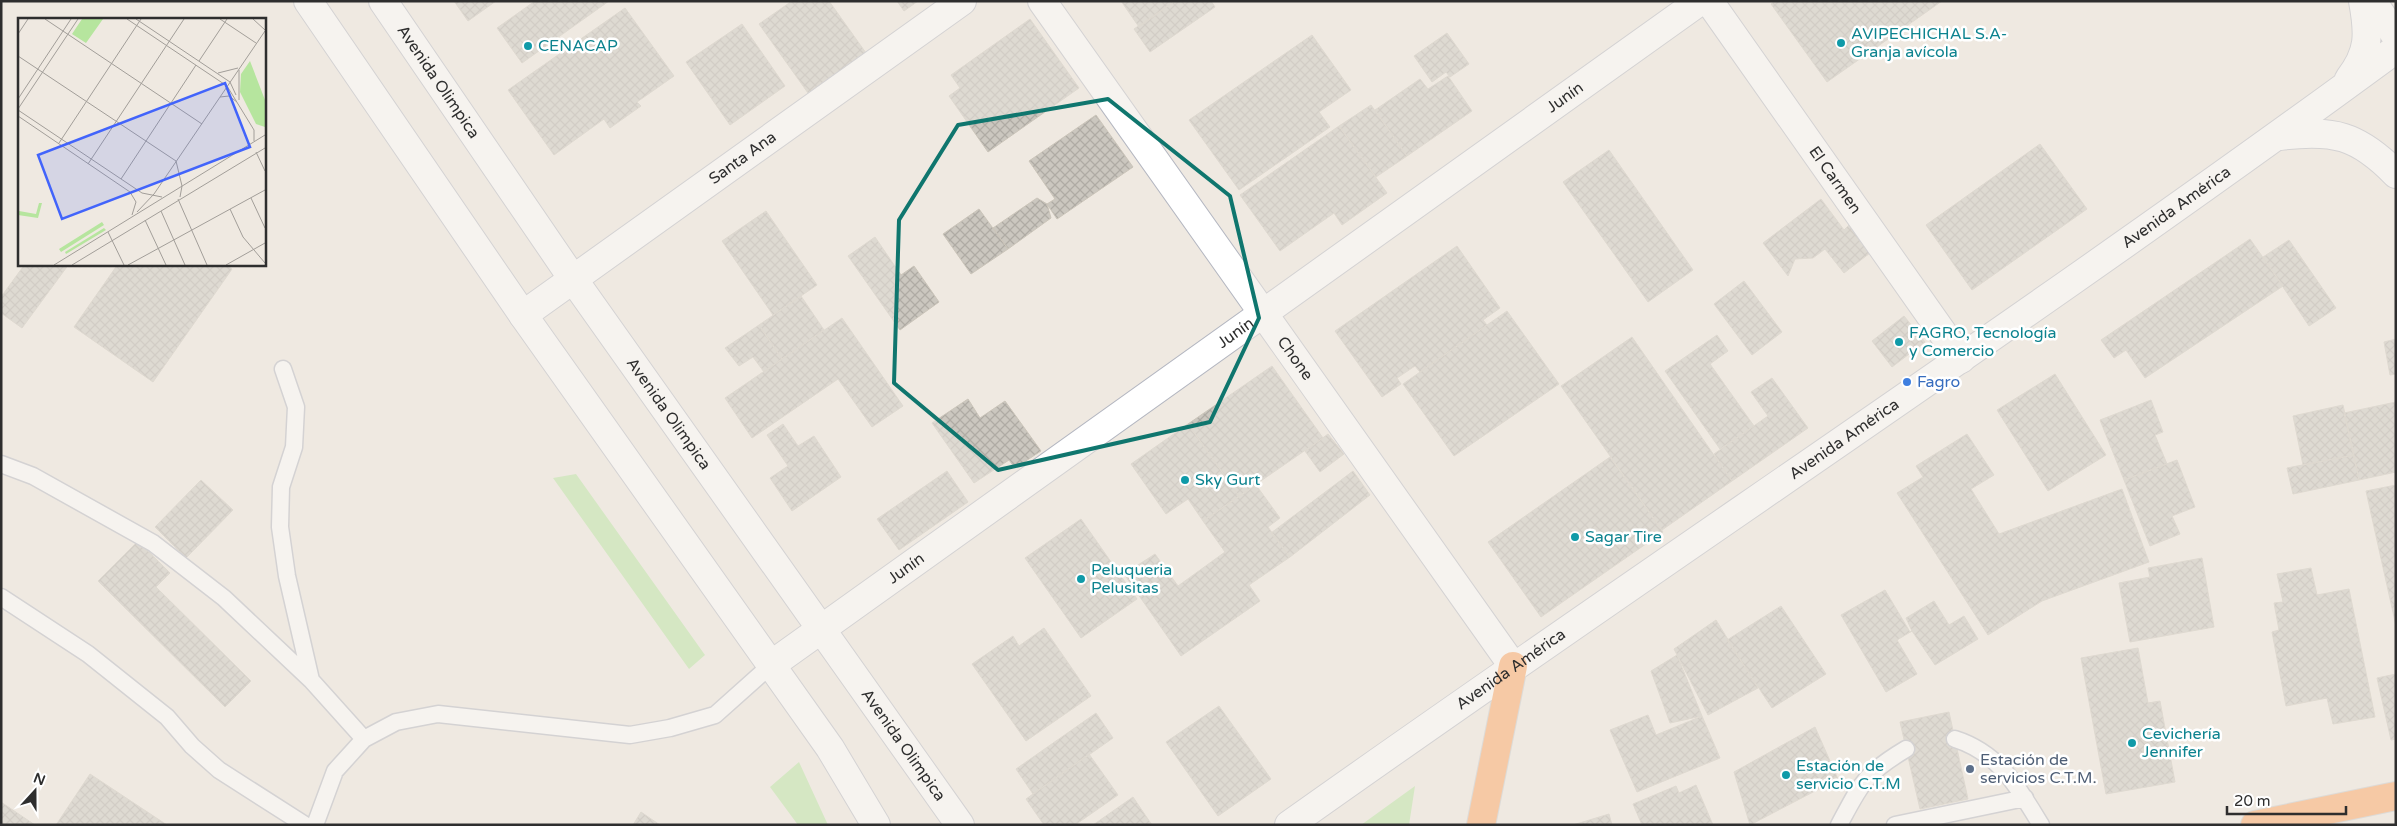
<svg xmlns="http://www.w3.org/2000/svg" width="2397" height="826" font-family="'Varela Round',sans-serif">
	<defs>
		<pattern id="building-cross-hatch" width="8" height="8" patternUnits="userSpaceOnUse" patternTransform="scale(1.25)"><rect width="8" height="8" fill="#cbc7bf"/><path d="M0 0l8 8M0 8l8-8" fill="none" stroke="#afaba4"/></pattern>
	</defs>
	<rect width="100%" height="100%" fill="#efe9e1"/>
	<path fill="#b6e59e" d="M576,474L705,655L689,669L553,478Z
		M799,762L828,825H798L770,787Z
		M1415,786L1409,825H1361Z"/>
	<path fill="url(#building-cross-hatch)" stroke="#cbc5ba" d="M454,1H496L468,21Z
		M535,1H609L522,63L497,28Z
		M792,1H829L866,53L808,93L759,24Z
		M897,1H918L904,11Z
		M1121,1H1175L1139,27Z
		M1175,1H1211L1215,7L1150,52L1134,29Z
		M1775,1H1942L1827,82L1771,4Z
		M625,8L674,76L637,102L641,106L610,128L604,119L554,155L508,90Z
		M1030,19L1079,88L988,152L949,96L960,88L951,75Z
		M742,24L785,86L730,125L686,62Z
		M1447,33L1469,64L1450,77L1446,72L1432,82L1414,56Z
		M1312,35L1351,90L1319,112L1330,127L1239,190L1189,120Z
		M1448,76L1472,111L1407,156L1375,110L1420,79L1428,89Z
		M1371,105L1407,156L1376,177L1339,126Z
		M1096,115L1133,167L1057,219L1047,204L1055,199L1029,161Z
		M1339,126L1387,193L1342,225L1334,213L1280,251L1240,195Z
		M2040,144L2087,209L1972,290L1926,225Z
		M1609,150L1693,270L1648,302L1563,182Z
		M1037,198L1047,204L1051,218L1008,249L993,228Z
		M1821,199L1844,230L1849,225L1870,253L1844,273L1825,249L1813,258L1795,259L1788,276L1763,243Z
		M979,209L1008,249L971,274L943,234Z
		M766,211L817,285L773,315L722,241Z
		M875,237L901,275L914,266L939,302L900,330L848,256Z
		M2250,239L2283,286L2145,378L2126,350L2114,358L2101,340Z
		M2289,240L2336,308L2309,326L2263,257Z
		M1457,246L1500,308L1483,320L1487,325L1420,372L1415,366L1397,378L1401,384L1382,397L1335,331Z
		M25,264H69L22,328L1,313V297Z
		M118,264H225L232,269L153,382L74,327Z
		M1744,281L1782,332L1752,355L1714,304Z
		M801,296L824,330L782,359L759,325Z
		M1507,311L1559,384L1454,456L1403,384Z
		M1904,316L1925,342L1892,367L1872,341Z
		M842,318L903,406L872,427L838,379L752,438L725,398Z
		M759,325L782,359L764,372L753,357L739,366L725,348Z
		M1717,335L1728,351L1710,364L1754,426L1720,449L1665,371Z
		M1632,337L1732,481L1662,530L1561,386Z
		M2396,339V374L2390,375L2384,342Z
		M1272,366L1323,438L1239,496L1188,424Z
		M2055,374L2106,455L2048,491L1997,410Z
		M1772,378L1808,428L1732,481L1714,454L1768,416L1751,392Z
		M968,399L980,418L1005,401L1041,451L1015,468L1009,460L974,483L932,423Z
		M2151,400L2163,432L2155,435L2167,464L2124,480L2100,420Z
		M2396,402V472L2359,480L2344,413Z
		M2343,405L2354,455L2303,465L2293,416Z
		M783,424L798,446L814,436L841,477L792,511L770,478L788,466L767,435Z
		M1188,424L1239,496L1203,521L1188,499L1166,514L1131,464Z
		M1328,434L1344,454L1320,472L1305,451Z
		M1967,434L1994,475L1971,489L1999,534L2122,489L2149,562L2042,601L1988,635L1897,493L1923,477L1916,466Z
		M2354,455L2359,480L2293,494L2287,468Z
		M1610,457L1663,532L1541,617L1488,542Z
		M2177,460L2195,507L2172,516L2180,534L2150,546L2124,480Z
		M947,471L968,502L899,550L877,519Z
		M1353,471L1370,495L1290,557L1271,533Z
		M201,480L233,510L186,558L155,527Z
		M1256,485L1280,518L1268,527L1290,557L1249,585L1260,601L1181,656L1124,574L1155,554L1178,586L1225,552L1203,521Z
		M2396,485V626L2366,491Z
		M1081,519L1137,599L1081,638L1025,558Z
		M138,541L170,573L156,587L251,681L225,707L98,581Z
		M2202,558L2214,627L2130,642L2119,583L2150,577L2148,568Z
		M2311,568L2317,595L2349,589L2375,717L2333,724L2327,698L2286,706L2272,632L2279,630L2274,603L2283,602L2277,574Z
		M1885,590L1910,632L1912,631L1897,640L1917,674L1886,692L1841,615Z
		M1934,601L1949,625L1964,616L1978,639L1935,665L1912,631L1906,618Z
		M1781,606L1826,674L1772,708L1727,640Z
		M1716,620L1758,688L1708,715L1674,649Z
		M1044,628L1091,696L1026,741L972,664L1013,636L1019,646Z
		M2138,648L2148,703L2160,701L2175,782L2106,794L2081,658Z
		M1677,655L1702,716L1670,723L1651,671Z
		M2396,674V739L2391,740L2377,678Z
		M1219,706L1271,779L1218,816L1166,742Z
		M1949,712L1968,799L1920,809L1900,722Z
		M1096,713L1113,738L1033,794L1016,769Z
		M1648,715L1656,735L1702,716L1720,758L1637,792L1610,730Z
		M1815,727L1838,779L1750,825L1734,772Z
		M1089,754L1118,795L1075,825H1044L1026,799Z
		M90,774L167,825H56Z
		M1696,785L1713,825H1642L1633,804L1676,786L1679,793Z
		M1133,797L1152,825H1093Z
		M1,802L35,825H1Z
		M641,812L660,825H633Z
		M1609,814L1612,825H1573Z"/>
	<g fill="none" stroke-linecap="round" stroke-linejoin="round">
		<defs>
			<path id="lane" d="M283,369L296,407L294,447L281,487L280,527L287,576L311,680
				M1,464L33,476L153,543L224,598L311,680L364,739
				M1,597L88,654L167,717L192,746L219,770L305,825
				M1955,739C1999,753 2018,787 2041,825
				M315,825L335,771L364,739L396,722L438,714L630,735L670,728L715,715L771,665
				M1839,825C1861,784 1864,774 1906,749
				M1895,825L2025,798"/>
			<g id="street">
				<path id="s1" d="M1042,1L1513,666"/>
				<path id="s2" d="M1709,1L1961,359"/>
				<path d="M2372,1L2396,36"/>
				<path id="s3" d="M523,315L962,1"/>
				<path id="s4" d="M771,665L1700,1"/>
			</g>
			<g id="secondary">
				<path d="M308,1L523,315L830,748L876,825"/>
				<path id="s5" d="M383,1L573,279L960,825"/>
				<path d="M2349,79C2370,52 2369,34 2363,1"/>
				<path d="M2280,136C2333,129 2358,135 2396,174"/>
				<path id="s6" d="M1289,825C1656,564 2033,316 2396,49"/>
			</g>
			<path id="highway" d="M1481,825L1513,666
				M2255,825L2396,796"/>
		</defs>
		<use href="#lane" stroke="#b4b7c1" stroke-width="19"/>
		<use href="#street" stroke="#b4b7c1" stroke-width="30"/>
		<use href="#secondary" stroke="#b4b7c1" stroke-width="30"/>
		<use href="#highway" stroke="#c9c9c9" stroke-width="30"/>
		<use href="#lane" stroke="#fff" stroke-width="16"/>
		<use href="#street" stroke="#fff" stroke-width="28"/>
		<use href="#secondary" stroke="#fff" stroke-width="28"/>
		<use href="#highway" stroke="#ffa35c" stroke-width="28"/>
	</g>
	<path d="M0 0H2397V826H0ZM1108,99L1230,196L1259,318L1210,422L998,470L894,383L899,220L958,125Z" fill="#efe9e1" fill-opacity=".55" fill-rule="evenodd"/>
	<path fill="none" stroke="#0f766e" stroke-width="4" stroke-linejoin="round" d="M1108,99L1230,196L1259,318L1210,422L998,470L894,383L899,220L958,125Z"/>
	<g fill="#0f9aa8" stroke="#fff" stroke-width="2">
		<circle cx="1841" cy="43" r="5"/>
		<circle cx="528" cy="46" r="5"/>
		<circle cx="1899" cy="342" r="5"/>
		<circle cx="1185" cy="480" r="5"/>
		<circle cx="1575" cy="537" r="5"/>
		<circle cx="1081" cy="579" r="5"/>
		<circle cx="2132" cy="743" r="5"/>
		<circle cx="1786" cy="775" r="5"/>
	</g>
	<circle fill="#3f7fe0" stroke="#fff" stroke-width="2" cx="1907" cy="382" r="5"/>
	<circle fill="#5c6f8a" stroke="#fff" stroke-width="2" cx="1970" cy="769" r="5"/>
	<g text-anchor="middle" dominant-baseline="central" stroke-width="5" stroke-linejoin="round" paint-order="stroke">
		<g font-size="16" fill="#0d838f" stroke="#fff" text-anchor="start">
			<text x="1851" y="34">AVIPECHICHAL S.A-<tspan x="1851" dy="18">Granja avícola</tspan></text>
			<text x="538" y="46">CENACAP</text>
			<text x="1909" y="333">FAGRO, Tecnología<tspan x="1909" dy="18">y Comercio</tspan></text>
			<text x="1195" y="480">Sky Gurt</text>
			<text x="1585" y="537">Sagar Tire</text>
			<text x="1091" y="570">Peluqueria<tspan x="1091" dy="18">Pelusitas</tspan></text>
			<text x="2142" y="734">Cevichería<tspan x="2142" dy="18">Jennifer</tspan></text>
			<text x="1796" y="766">Estación de<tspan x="1796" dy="18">servicio C.T.M</tspan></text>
		</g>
		<g font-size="16" fill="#2e2e2e" stroke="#fff">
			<text stroke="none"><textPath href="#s5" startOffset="98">Avenida Olimpica</textPath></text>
			<text stroke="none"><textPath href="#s4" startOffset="976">Junín</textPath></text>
			<text stroke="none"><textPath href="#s3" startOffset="270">Santa Ana</textPath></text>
			<text stroke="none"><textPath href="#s2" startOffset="219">El Carmen</textPath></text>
			<text stroke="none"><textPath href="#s6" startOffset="1081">Avenida América</textPath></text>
			<text stroke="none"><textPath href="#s4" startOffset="571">Junín</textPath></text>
			<text stroke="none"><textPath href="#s1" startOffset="438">Chone</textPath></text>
			<text stroke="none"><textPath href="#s5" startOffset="502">Avenida Olimpica</textPath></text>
			<text stroke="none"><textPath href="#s6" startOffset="676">Avenida América</textPath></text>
			<text stroke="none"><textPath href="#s4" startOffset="166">Junín</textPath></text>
			<text stroke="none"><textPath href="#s6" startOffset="271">Avenida América</textPath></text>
			<text stroke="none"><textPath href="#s5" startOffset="908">Avenida Olimpica</textPath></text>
		</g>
		<g font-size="16" fill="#366cbe" stroke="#fff" text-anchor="start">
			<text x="1917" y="382">Fagro</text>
		</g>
		<g font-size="16" fill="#4e5e75" stroke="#fff" text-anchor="start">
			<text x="1980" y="760">Estación de<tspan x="1980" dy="18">servicios C.T.M.</tspan></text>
		</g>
	</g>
	<g transform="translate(18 18)">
		<rect width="248" height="248" fill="#efe9e1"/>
		<path d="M64,1H85L68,25L54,16ZM232,43L247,82V109L238,106L222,74L223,56ZM86,210L88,212L48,236L47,234Z" fill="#b6e59e"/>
		<path d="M0,185L1,193L18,196L21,185H24L20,200L0,197ZM84,204L86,207L43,234L41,231Z" fill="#b6e59e"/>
		<path fill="none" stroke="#a29e99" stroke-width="1" d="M27,1L184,106M109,1L209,68L236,112V123M118,1L212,64L218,77M202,1L238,25M235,1L247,12M0,16L10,1M0,38L158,143M181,43L209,1M221,52V82M200,55L220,50M202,79L211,78L219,84M0,81L53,1M0,91L60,1M0,92L124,175L144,179M0,98L112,174L118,184L114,197M41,125L123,1M238,134L247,153M158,143L164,168L162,179M70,146L166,1M103,161L178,47M233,180L247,210M160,181L189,247M212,191L225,219L247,245M143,193L167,247M119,194L136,176L247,13M127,202L148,247M90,214L106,247M36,247L247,117M54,247L247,130M110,247L247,172M208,247L247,225"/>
		<path fill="#4264fb" fill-opacity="0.15" stroke="#4264fb" stroke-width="2.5" d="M207,65L232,129L44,201L20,137Z"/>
		<rect width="248" height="248" fill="none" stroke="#2e2e2e" stroke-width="2.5"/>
	</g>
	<rect width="2397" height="826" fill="none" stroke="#2e2e2e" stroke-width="5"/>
	<g transform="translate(35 791) rotate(21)" stroke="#ffffff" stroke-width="4" paint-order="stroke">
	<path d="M0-4L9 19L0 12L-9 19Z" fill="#2e2e2e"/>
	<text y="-8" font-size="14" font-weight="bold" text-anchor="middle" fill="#2e2e2e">N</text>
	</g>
	<path d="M2227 806v8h119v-8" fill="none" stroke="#2e2e2e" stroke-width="2.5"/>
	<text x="2234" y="806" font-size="15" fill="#2e2e2e" stroke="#ffffff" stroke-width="4" paint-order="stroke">20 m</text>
</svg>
